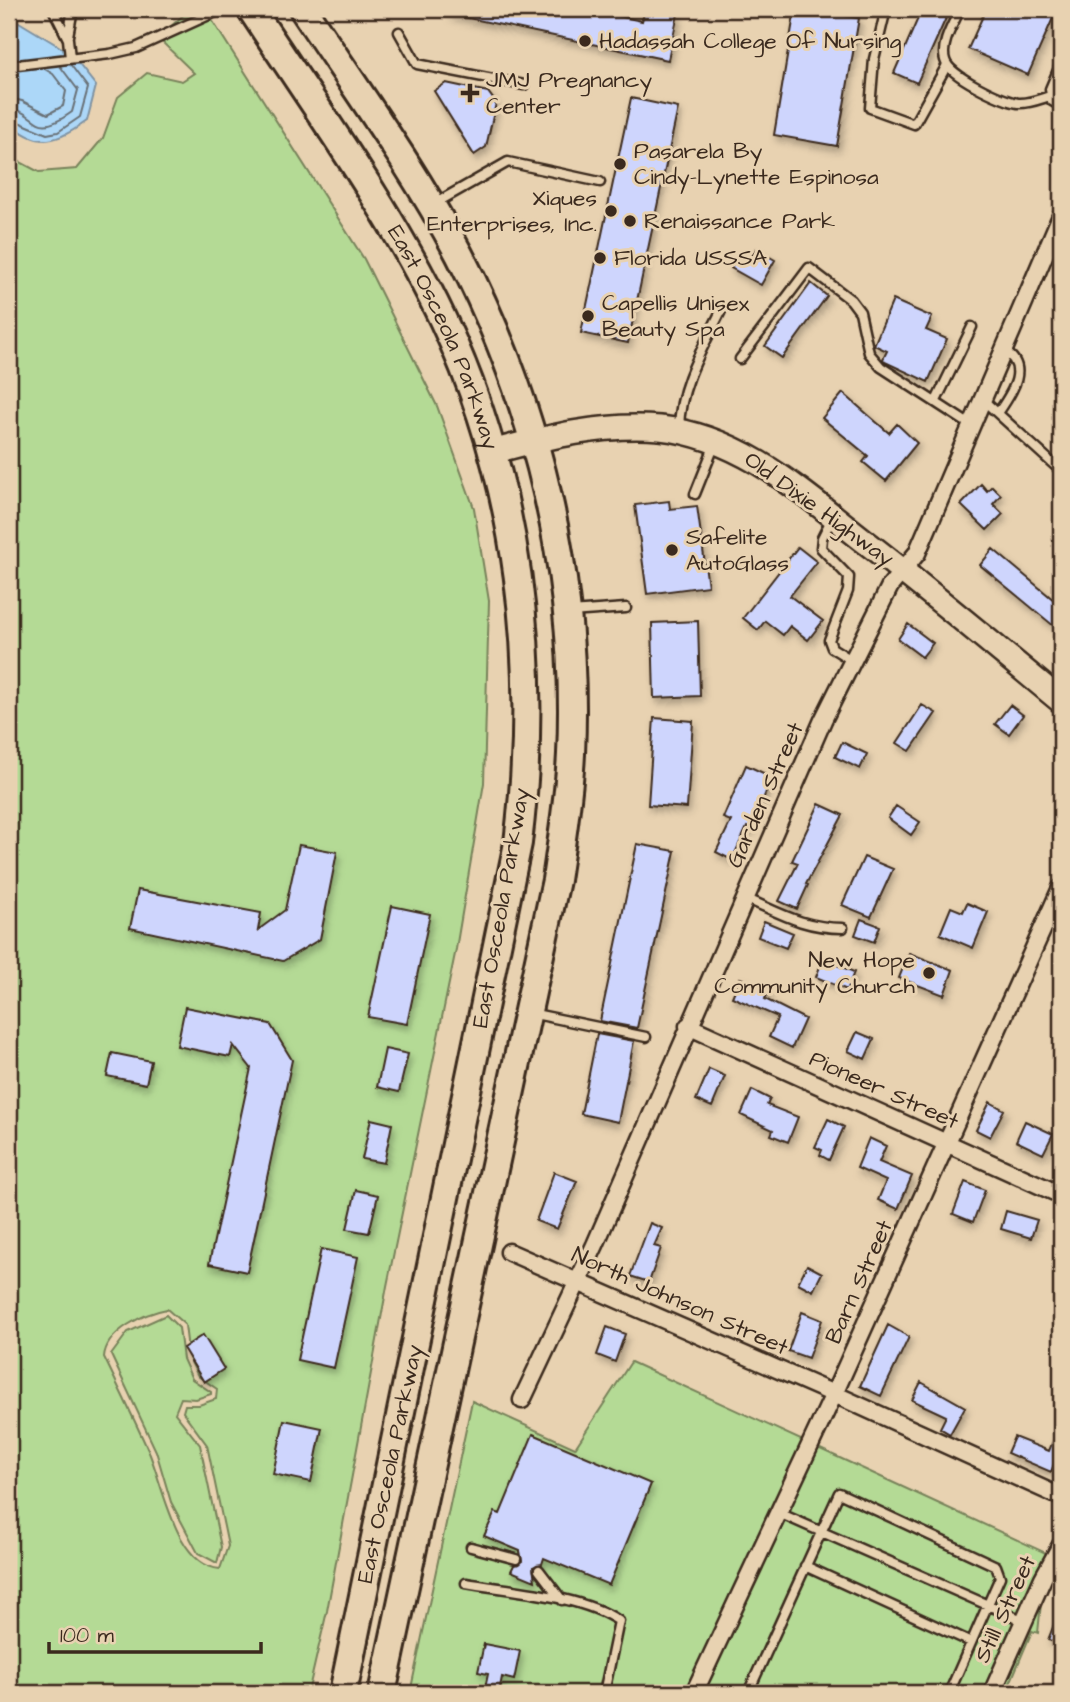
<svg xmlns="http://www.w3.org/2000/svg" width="1070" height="1702" font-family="'Architects Daughter',sans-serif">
	<defs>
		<filter id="shadow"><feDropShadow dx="2.5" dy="4.5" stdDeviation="3.5" flood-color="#0004"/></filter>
	</defs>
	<rect width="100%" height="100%" fill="#e8d2b1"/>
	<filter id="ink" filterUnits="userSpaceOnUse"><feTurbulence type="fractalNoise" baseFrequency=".0143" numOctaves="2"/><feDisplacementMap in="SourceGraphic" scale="14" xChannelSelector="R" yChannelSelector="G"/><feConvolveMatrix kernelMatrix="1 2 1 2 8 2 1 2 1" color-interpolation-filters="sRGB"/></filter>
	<g filter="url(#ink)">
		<path fill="#b4da95" stroke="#78825a" stroke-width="2" fill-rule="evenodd" d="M190,9H205L364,259L437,406L474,508L489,601L484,783L456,949L387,1286L327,1611L308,1693H9V156L39,172L77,169L103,138L118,97L147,73L182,81L194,73L158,38ZM167,1309L185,1325L189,1358L198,1376L217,1389L216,1399L199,1405H185L183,1412L207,1445L228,1546L220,1569C175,1566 163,1483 148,1450C134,1419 119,1388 104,1357C106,1331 145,1313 167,1309Z
			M166,1315L179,1328L183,1359L192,1379L211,1392V1394L196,1399L181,1398L175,1413L200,1445L221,1547L217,1563L198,1553L171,1502L156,1451L111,1355L128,1332Z
			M631,1362L803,1441L685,1693H410L472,1401L575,1448Z
			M818,1448L1046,1553L1038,1633L1032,1631L1006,1693H703Z"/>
		<path fill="#acd7f8" stroke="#7f92a1" stroke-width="2" d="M9,16L70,53L96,86L87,121C57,142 39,150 9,122Z"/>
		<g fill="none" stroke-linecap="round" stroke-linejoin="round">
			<path stroke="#686f75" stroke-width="2" d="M9,98L22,101L48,114L63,106L66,91L53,74L43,68
				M9,109C40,111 31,141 72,112L78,90L60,66
				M9,118L47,134L58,132L80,117L88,88L70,64"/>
		</g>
		<path fill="#ced5fd" stroke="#3b2a1e" stroke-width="2" filter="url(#shadow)" d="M450,9H585L642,21L645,9L678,14L668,60L449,14Z
			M795,9L859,18L837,146L774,135Z
			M922,9H950L917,83L894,73Z
			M986,9H1057L1028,75L968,49Z
			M446,83L488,92L496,103L486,147L474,155L434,91Z
			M631,98L678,108L628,343L581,333Z
			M756,249L775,260L761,285L731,268L737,256L749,262Z
			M811,283L827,296L782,358L765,346Z
			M893,300L932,317L926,330L947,339L928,382L885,362L883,359L887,351L874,345Z
			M843,393L889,433L897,424L917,443L886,481L863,462L868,456L822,418Z
			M981,484L987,491L992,486L1001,495L993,504L1003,514L987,530L961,505Z
			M669,501L670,509L697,506L708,586L647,594L635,505Z
			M798,547L817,562L790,596L823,621L808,640L790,626L783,635L765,621L758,630L743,618Z
			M993,549L1061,606V632L980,565Z
			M698,621L700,696L654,698L652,623Z
			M908,624L933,643L922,657L898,639Z
			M922,705L936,713L910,751L897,743Z
			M1010,705L1023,715L1009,734L995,724Z
			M654,718L693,721L687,808L648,805Z
			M842,742L867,754L860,769L835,757Z
			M746,765L772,777L751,829L747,827L732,860L716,852L731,821L723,818Z
			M819,804L843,815L806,884L808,885L797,909L779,901L798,863L792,861Z
			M896,806L920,822L911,835L888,818Z
			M637,844L675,851L637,1028L600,1021Z
			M299,845L337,852L320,939L283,961L130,928L138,890L261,913L258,930L285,910Z
			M864,857L893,869L871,917L842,905Z
			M967,903L988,912L973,948L940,934L951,907L963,912Z
			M392,906L430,914L407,1024L368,1017Z
			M861,919L880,926L874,942L855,935Z
			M764,921L793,933L786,948L758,937Z
			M909,953L953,970L944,995L899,978Z
			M823,959L854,972L847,990L816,977Z
			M740,978L769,990L765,999L805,1019L792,1048L769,1037L778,1017L732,997Z
			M185,1007L270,1024L292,1060L247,1272L209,1264L251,1068L233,1045L230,1057L177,1046Z
			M857,1032L874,1039L865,1059L848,1051Z
			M597,1034L634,1041L618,1122L581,1114Z
			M385,1049L408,1054L399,1092L377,1087Z
			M112,1053L151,1061L146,1084L107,1076Z
			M709,1069L725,1076L712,1107L696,1100Z
			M752,1090L770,1099L767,1105L798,1117L788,1142L771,1135L773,1130L741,1115Z
			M990,1102L1004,1110L990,1137L976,1130Z
			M371,1119L392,1124L384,1163L362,1159Z
			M828,1119L844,1127L829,1160L820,1155L822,1150L815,1147Z
			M1025,1121L1053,1134L1043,1154L1016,1141Z
			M869,1138L886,1146L879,1162L912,1176L898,1209L878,1200L886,1181L857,1168Z
			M554,1172L577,1181L557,1229L536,1221Z
			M965,1182L985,1190L973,1222L953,1214Z
			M356,1190L378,1195L369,1233L347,1229Z
			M1006,1211L1037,1220L1031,1238L1001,1229Z
			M650,1223L662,1228L654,1246L661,1248L649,1282L630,1276Z
			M321,1249L358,1257L334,1368L297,1360Z
			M807,1265L822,1273L813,1291L798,1283Z
			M802,1312L822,1320L808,1358L788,1351Z
			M888,1325L909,1337L881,1396L860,1386Z
			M607,1327L625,1334L615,1362L597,1355Z
			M203,1335L224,1369L204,1382L183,1348Z
			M921,1382L965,1407L950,1434L940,1428L946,1416L912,1400Z
			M284,1420L322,1428L311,1482L273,1474Z
			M1061,1422V1457L1057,1456L1051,1472L1007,1453L1014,1437L1049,1451Z
			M533,1434L651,1484L609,1585L544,1558L542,1564L533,1567L535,1581L511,1571L514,1565L522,1561L520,1551L484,1536L495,1512L500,1514Z
			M1060,1609H1061V1644L1048,1640Z
			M484,1644L520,1651L514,1680L502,1677L499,1693H484L488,1674L478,1672Z"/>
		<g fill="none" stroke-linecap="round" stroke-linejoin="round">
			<defs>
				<path id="lane" d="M53,9L68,39L70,58
					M886,9L874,59L870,108L914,124L947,65
					M960,9C954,23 940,44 945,60C949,76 1001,100 1018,103C1028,104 1040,99 1050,96
					M399,32L417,64L524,85
					M68,36L73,9
					M1061,63L1050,89L1052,101L1061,106
					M9,66L110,54L136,48L222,9
					M434,204L508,162L600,182
					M740,359L809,268L851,300L860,312L869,353L881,367L972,426
					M983,400L1061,471
					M936,401L972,327
					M998,413C1011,394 1031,367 1004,351
					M679,428C680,384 702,350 721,311
					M695,494L715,444
					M832,518L822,538L821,548L849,577L848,591L829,640L832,648L853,661
					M570,612L626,608
					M745,898C780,913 803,928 843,928
					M530,1013L646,1037
					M779,1513L1024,1621
					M471,1547L516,1559
					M805,1566L971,1642
					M539,1570L562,1600
					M466,1583C511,1591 581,1595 619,1621L604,1693
					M748,1693L839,1493L996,1566L1000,1577L949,1693"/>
				<path id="street" d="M688,1026L1061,1195
					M509,1252L834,1394L1061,1497
					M522,1400L595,1245L823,720L890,586L917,553L1061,216
					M694,1693L834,1394L1061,888
					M992,1693L1043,1578L1061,1545"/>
				<path id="secondary" d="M492,452C546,437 604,423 660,428C743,437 804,494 867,543C933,594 997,648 1061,701"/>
				<g id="primary">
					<path id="s1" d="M251,9C317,110 391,210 443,320C520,483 540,665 518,843L343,1693"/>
					<path d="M303,9C356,89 414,169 459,254C539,409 579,580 571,754C569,796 562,838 556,880L382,1693"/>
				</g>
			</defs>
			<use href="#lane" stroke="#3b2a1e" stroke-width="13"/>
			<use href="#street" stroke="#3b2a1e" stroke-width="21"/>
			<use href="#secondary" stroke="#3b2a1e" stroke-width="28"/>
			<use href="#primary" stroke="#3b2a1e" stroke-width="32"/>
			<use href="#lane" stroke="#e8d2b1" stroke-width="8"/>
			<use href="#street" stroke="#e8d2b1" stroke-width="16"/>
			<use href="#secondary" stroke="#e8d2b1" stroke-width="23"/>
			<use href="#primary" stroke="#e8d2b1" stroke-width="26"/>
		</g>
	</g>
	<g fill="#3b2a1e" stroke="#e8d2b1" stroke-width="2.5">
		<circle cx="585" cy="41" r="7"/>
		<path d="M466.5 82.5h7v7h7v7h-7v7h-7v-7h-7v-7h7z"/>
		<circle cx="620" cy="164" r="7"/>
		<circle cx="611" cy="211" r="7"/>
		<circle cx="630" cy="221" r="7"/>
		<circle cx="600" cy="258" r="7"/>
		<circle cx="588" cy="316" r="7"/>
		<circle cx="672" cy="550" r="7"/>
		<circle cx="929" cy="973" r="7"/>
	</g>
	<g text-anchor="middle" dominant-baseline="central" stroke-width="6" stroke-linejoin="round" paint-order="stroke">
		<g font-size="23" fill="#3b2a1e" stroke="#e8d2b1" text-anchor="start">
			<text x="599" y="41">Hadassah College Of Nursing</text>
			<text x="486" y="80">JMJ Pregnancy<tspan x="486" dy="26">Center</tspan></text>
			<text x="634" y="151">Pasarela By<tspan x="634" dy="26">Cindy-Lynette Espinosa</tspan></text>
			<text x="597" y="198" text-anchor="end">Xiques<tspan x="597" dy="26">Enterprises, Inc.</tspan></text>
			<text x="644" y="221">Renaissance Park</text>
			<text x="614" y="258">Florida USSSA</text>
			<text x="602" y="303">Capellis Unisex<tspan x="602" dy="26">Beauty Spa</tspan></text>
			<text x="686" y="537">Safelite<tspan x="686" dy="26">AutoGlass</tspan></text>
			<text x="915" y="960" text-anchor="end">New Hope<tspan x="915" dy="26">Community Church</tspan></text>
		</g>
		<g font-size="23" fill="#3b2a1e" stroke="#e8d2b1">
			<text stroke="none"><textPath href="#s1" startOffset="382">East Osceola Parkway</textPath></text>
			<text transform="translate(819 509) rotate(36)">Old Dixie Highway</text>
			<text transform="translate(765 795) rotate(-66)">Garden Street</text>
			<text transform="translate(501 908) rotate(-80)">East Osceola Parkway</text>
			<text transform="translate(884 1090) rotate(24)">Pioneer Street</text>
			<text transform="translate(859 1282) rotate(-66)">Barn Street</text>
			<text transform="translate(680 1301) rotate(24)">North Johnson Street</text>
			<text transform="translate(390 1464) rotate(-78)">East Osceola Parkway</text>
			<text transform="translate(1005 1609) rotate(-65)">Still Street</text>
		</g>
	</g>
	<rect width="1070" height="1702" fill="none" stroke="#e8d2b1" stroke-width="35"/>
	<rect x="18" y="18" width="1035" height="1667" fill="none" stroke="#3b2a1e" stroke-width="2.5" filter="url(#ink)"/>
	<path d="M49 1642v10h212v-10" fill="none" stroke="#3b2a1e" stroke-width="3.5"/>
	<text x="60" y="1642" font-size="21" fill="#3b2a1e" stroke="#e8d2b1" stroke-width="5" paint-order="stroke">100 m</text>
</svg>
